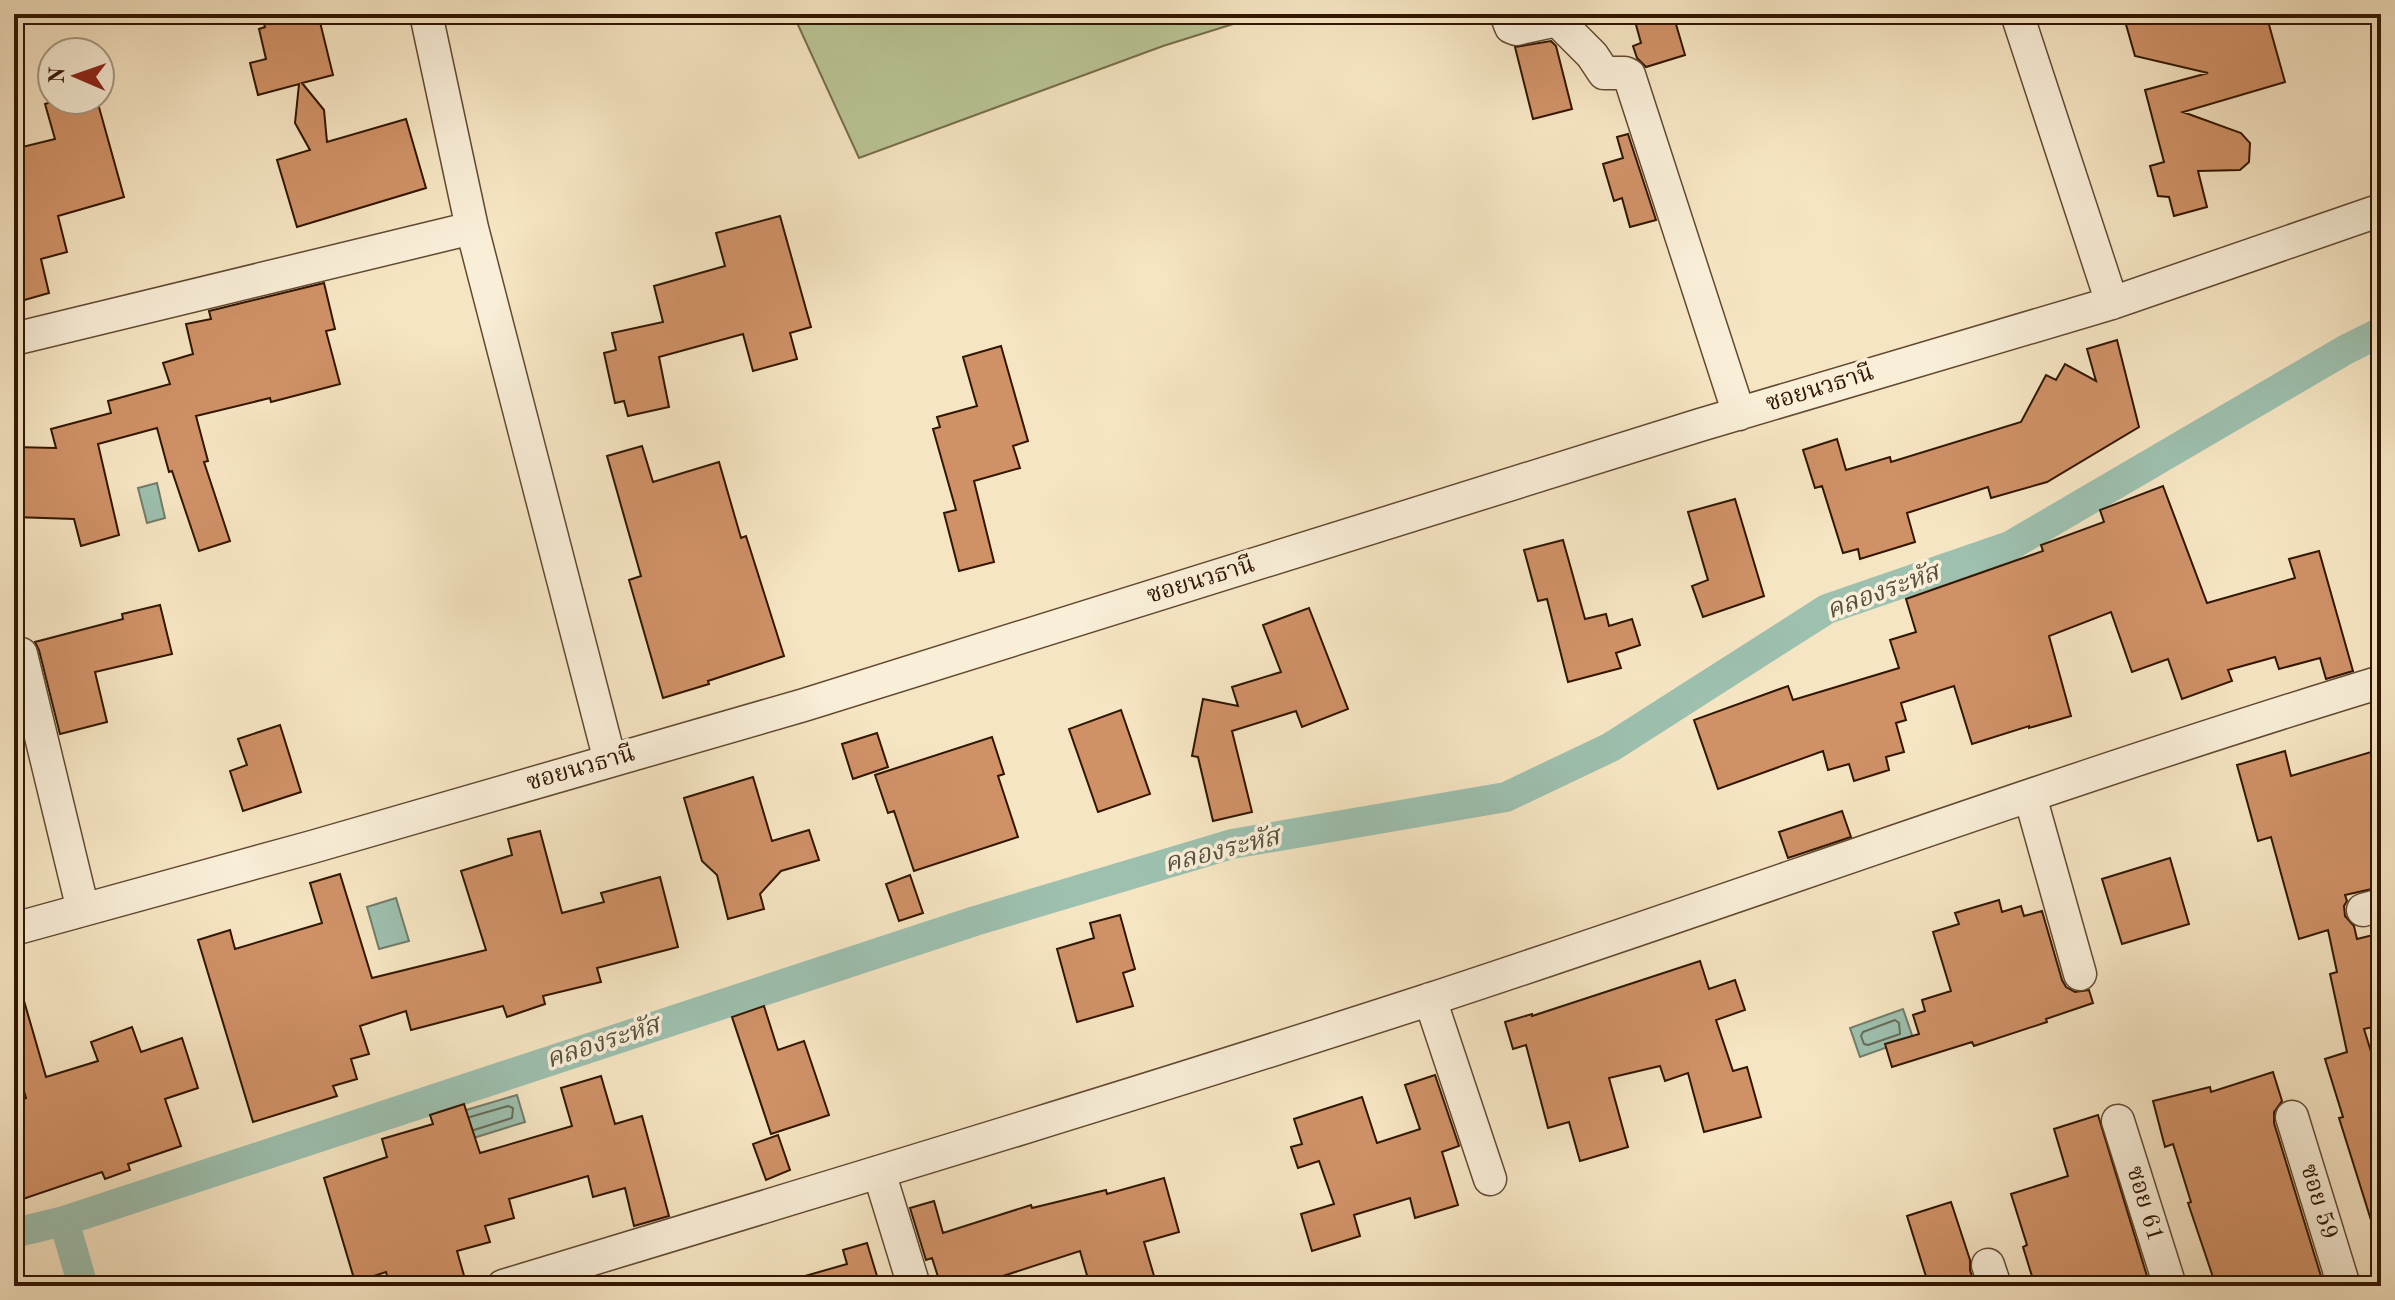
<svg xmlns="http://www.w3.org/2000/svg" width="2395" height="1300" font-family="'Old Standard TT','Noto Serif Thai',serif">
	<rect width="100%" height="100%" fill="#f6e5c3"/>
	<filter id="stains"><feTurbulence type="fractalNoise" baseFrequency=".0025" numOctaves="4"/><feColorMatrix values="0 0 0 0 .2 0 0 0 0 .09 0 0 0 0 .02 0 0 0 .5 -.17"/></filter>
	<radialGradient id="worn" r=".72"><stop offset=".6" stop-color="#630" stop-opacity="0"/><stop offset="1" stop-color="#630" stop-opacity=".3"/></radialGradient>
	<path fill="#bac595" stroke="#766e4a" stroke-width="2" d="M793,14H1265L1163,46L859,158Z"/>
	<path fill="#9dc0af" stroke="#727c69" stroke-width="2" d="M157,483L165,518L147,523L138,488Z
		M396,898L409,941L379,949L367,907Z
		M1903,1009L1913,1038L1860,1057L1850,1028Z
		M517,1095L525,1122L464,1141L456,1113Z"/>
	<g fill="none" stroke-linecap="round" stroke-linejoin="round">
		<path stroke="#676b58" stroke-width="2" d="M1895,1020L1899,1023L1900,1034L1868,1045L1864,1044L1861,1036L1863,1032Z
			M470,1117L508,1106L513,1108L512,1118L474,1130"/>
		<path stroke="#9dc0af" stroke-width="30" d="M14,1233L64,1221
			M83,1286L64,1221L975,921L1232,844L1506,797L1611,747L1827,609L2010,546L2345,350L2381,332"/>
	</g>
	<path fill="#d09167" stroke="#311600" stroke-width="2" d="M261,14H318L333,75L302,83L324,110L327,142L406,119L426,188L297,227L277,160L310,150L295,123L299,84L258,95L250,63L266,59L259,29L265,27Z
		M1633,14H1673L1685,55L1646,67L1637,58L1633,46L1641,43Z
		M2123,14H2266L2285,82L2183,112L2241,133L2250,143L2249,162L2240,170L2198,171L2207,207L2174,216L2169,197L2158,196L2150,166L2164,162L2145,90L2208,73L2135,56Z
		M1551,41L1556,46L1572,109L1533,119L1515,47Z
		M58,100H97L124,197L58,216L67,252L41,259L49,293L14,303V149L55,139L45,104Z
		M1628,134L1656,220L1630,227L1622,198L1614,201L1603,164L1623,158L1617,137Z
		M780,216L811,327L790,333L797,359L753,371L743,334L659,357L669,407L628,416L624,401L615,403L604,353L616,350L612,333L663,322L654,286L725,266L716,233Z
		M324,283L335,329L326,331L340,384L271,402L270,398L196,416L208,461L204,462L230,541L199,551L172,471L169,472L157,428L98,444L119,535L81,546L74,519L14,517V447L56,448L51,429L111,413L108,401L170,384L163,363L193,354L186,324L211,319L209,311Z
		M2117,340L2139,427L2047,482L1991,498L1988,487L1907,513L1915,542L1860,559L1858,549L1843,553L1822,486L1815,488L1803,450L1837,439L1846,470L1890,457L1891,462L2021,422L2046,375L2056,380L2065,364L2096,381L2087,349Z
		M1001,346L1028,441L1013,446L1020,468L974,481L994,562L959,571L944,513L956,510L933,429L940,427L937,417L977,406L963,357Z
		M642,446L653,482L719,462L741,538L746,536L784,656L708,681L709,684L663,698L629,580L641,576L607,456Z
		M2163,486L2207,603L2295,578L2289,559L2319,551L2353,671L2326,679L2320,658L2279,669L2275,657L2228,670L2232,681L2182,699L2168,659L2132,672L2111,612L2049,636L2071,716L2029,728V726L1972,744L1954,686L1901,703L1906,720L1896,723L1904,752L1886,757L1889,770L1854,781L1849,764L1828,770L1823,751L1718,789L1694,720L1788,686L1793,700L1899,668L1890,640L1916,632L1906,599L2043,551L2041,545L2104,522L2100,510Z
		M1735,499L1764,596L1703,617L1692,586L1708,580L1688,512Z
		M1563,540L1585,619L1606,614L1609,626L1632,619L1640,645L1616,653L1621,668L1568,682L1547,599L1538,601L1524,550Z
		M160,605L172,654L95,672L107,722L60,734L39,650L35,642L123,619L122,614Z
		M1309,608L1348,709L1302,727L1296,711L1232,731L1252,812L1213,821L1198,757L1192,756L1203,699L1238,706L1232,687L1281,672L1263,625Z
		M1121,710L1150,794L1098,812L1069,729Z
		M280,725L301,792L243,811L230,771L247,765L238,739Z
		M877,733L888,767L853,779L842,744Z
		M992,737L1004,774L998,776L1018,837L914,871L894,811L888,813L875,775Z
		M2381,749V887L2345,895L2347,901L2344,906L2345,916L2354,926L2357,939L2381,933V1025L2364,1029L2381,1084V1235L2376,1236L2339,1118L2343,1117L2325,1059L2347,1052L2330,974L2337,972L2328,930L2299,939L2271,837L2258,841L2237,765L2285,751L2291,776Z
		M753,777L772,841L809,830L819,860L781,871L760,894L764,909L728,919L717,875L702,861L684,798Z
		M1842,811L1851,837L1788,858L1779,832Z
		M540,831L562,913L604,902L601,893L660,877L678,947L597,968L601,982L543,996L545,1004L507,1017L503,1006L411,1030L406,1011L360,1026L369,1054L351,1059L357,1079L333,1086L337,1096L253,1122L198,940L230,930L235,949L322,923L310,883L340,874L372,978L486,950L461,871L512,855L508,839Z
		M2170,858L2189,924L2122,944L2102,879Z
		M910,875L923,913L899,921L886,884Z
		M1999,900L2002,912L2021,906L2024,916L2042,911L2062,980L2066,987L2075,992L2089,990L2093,1003L2046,1019L2047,1022L1974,1046L1972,1042L1892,1067L1885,1044L1919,1034L1913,1015L1925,1011L1922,1000L1951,991L1933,932L1959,924L1955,913Z
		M1120,915L1135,969L1123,973L1133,1006L1077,1022L1057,949L1094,938L1090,923Z
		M1700,961L1709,989L1735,980L1745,1010L1716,1020L1733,1071L1747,1067L1761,1117L1704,1132L1688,1073L1665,1081L1660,1066L1609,1078L1628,1147L1580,1161L1569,1122L1548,1128L1526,1045L1513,1049L1505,1022L1532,1014V1016Z
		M20,987L46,1077L98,1061L91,1042L132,1027L141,1052L182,1038L198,1088L165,1099L181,1146L128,1164L130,1170L105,1179L102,1172L23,1199L14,1172V1102L26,1098L14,1057V988Z
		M764,1006L778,1050L804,1041L829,1115L771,1134L732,1017Z
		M2273,1072L2282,1101L2274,1112V1123L2324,1286H2216L2188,1203L2191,1202L2173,1144L2165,1147L2153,1101L2210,1087L2211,1092Z
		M1435,1075L1459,1146L1442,1152L1458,1205L1415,1218L1410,1198L1354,1215L1360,1236L1312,1251L1301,1214L1334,1204L1319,1161L1298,1168L1291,1147L1302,1144L1294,1119L1362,1097L1377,1143L1420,1129L1405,1085Z
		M601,1076L615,1124L642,1116L669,1216L634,1226L625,1188L593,1197L588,1176L509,1199L514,1218L485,1226L490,1242L457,1251L467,1286H390L386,1272L355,1282L324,1178L387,1157L382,1139L433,1124L430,1115L464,1104L480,1153L572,1126L561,1088Z
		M2098,1115L2150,1286H2035L2023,1247L2027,1245L2011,1194L2068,1176L2054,1129Z
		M778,1135L790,1170L766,1180L753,1144Z
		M1164,1178L1179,1232L1144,1242L1157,1286H1090L1080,1251L972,1286H941L932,1258L926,1260L910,1208L934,1201L943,1233L1031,1205L1032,1208L1106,1190L1107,1194Z
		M1951,1202L1970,1260V1270L1975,1286H1929L1907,1216Z
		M867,1243L880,1286H792L791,1280L847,1264L843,1250Z"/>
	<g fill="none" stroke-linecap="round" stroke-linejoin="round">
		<defs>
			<path id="street" d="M426,14L472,228L610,761
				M1506,14L1511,27L1516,29L1557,20L1592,55L1604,73H1625L1629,75L1739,414
				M2017,14L2112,303
				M14,339L472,228
				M21,654L83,910
				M2030,796L2080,974
				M2363,910L2381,905
				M14,929L312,847L804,705L1700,425L2112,303L2381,210
				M1430,999L1490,1179
				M2292,1117L2344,1286
				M2118,1121L2170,1286
				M879,1172L914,1286
				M1988,1265L1995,1286
				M503,1286C813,1192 1123,1099 1431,999C1748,895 2062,779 2381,682"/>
		</defs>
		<use href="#street" stroke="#624a31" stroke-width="35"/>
		<use href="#street" stroke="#f9eed8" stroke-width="32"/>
	</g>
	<g text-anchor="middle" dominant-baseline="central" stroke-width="7" stroke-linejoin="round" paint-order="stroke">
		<g font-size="24" fill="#311600" stroke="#f9eed8">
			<text transform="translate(1820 389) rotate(-17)">ซอยนวธานี</text>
			<text transform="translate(1201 581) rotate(-17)">ซอยนวธานี</text>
			<text transform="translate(581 769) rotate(-16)">ซอยนวธานี</text>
			<text transform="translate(2318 1202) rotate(73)">ซอย 59</text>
			<text transform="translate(2144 1204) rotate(73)">ซอย 61</text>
		</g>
		<g font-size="26" font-style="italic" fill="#57523d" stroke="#f9eed8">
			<text transform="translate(1883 592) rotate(-20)">คลองระหัส</text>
			<text transform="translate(1222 851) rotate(-14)">คลองระหัส</text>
			<text transform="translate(603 1043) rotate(-18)">คลองระหัส</text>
		</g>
	</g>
	<rect width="2395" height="1300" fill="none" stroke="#f6e5c3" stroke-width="48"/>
	<rect x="16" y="16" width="2363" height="1268" fill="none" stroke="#311600" stroke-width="4"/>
	<rect x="24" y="24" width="2347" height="1252" fill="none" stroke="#311600" stroke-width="2"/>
	<g transform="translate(76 76) rotate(272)"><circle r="38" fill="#f9eed8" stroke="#a99882" stroke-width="2"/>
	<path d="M0-6L14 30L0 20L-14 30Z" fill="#8f2418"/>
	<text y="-12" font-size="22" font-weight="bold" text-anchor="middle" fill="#311600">N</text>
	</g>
	<rect width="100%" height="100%" filter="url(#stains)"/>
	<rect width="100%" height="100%" fill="url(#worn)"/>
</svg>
